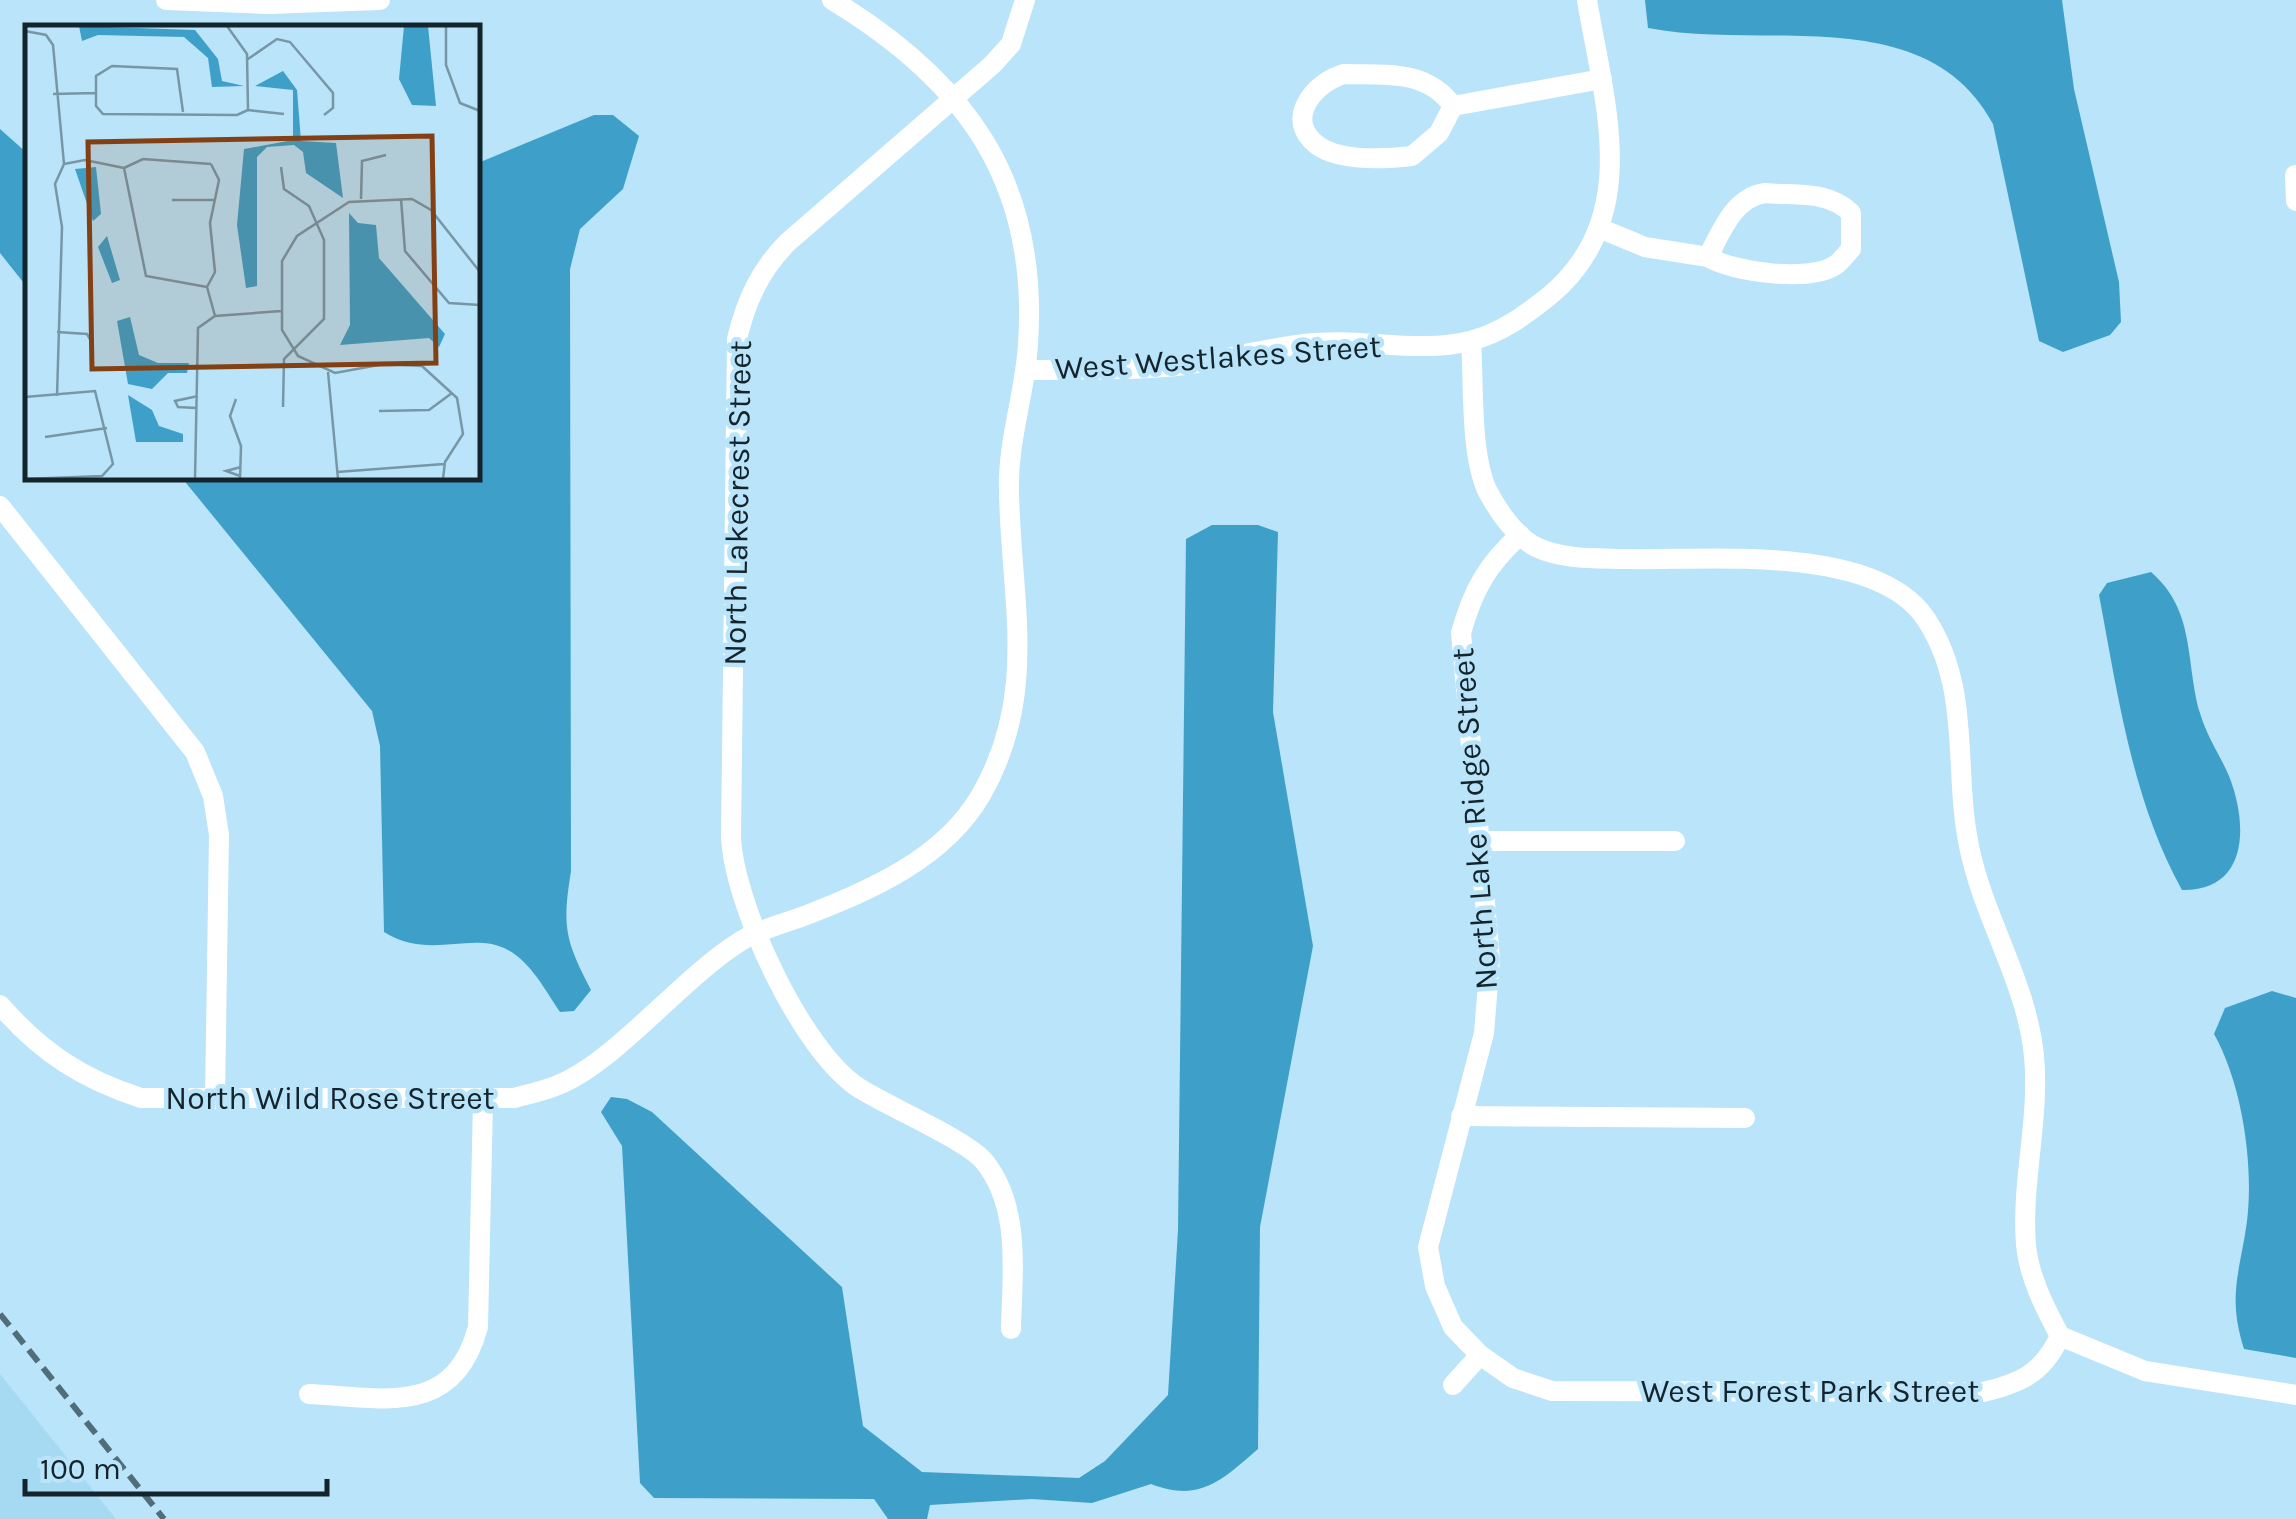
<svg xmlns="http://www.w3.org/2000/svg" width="2296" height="1519" font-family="Karla,sans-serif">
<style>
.built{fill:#a6d9f2}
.water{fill:#3ea0c8}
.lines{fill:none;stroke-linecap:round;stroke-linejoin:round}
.minor{stroke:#fff;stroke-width:20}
.rail{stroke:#526d7a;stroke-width:6;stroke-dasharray:15 8;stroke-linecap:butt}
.labels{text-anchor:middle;stroke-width:9;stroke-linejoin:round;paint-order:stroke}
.street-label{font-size:32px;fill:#13242c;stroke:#b9e4f9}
.inset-road{fill:none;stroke:#7797a7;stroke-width:2.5}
.view{fill:#844015;fill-opacity:0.15;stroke:#844015;stroke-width:5}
.inset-edge{fill:none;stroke:#13242c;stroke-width:5}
</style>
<rect width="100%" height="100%" fill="#b9e4f9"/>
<!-- built -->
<path class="built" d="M 0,1374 L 116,1519 L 0,1519 Z"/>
<!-- water -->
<g class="water">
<path d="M 1645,0 L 2062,0 L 2074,89 L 2119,282 L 2121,322 L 2110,335 L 2063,352 L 2039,341 L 1993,124 C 1926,0 1765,51 1648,28 Z"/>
<path d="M 594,115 L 613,115 L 639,136 L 623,189 L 580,229 L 570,269 L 571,871 C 562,927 565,940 591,990 L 574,1011 L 560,1012 C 545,990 530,960 504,948 C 469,932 428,960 384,932 L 380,746 L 372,711 L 182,478 L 478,478 L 478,163 Z"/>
<path d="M 0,129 L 27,153 L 27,287 L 0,253 Z"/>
<path d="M 1212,525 L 1258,525 L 1278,532 L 1273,712 L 1313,946 L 1260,1227 L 1258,1449 C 1222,1480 1200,1503 1151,1484 L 1092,1503 L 1032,1499 L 930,1505 L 927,1519 L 888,1519 L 874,1499 L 654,1498 L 640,1483 L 622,1146 L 601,1112 L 611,1097 L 627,1099 L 652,1112 L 842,1287 L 863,1426 L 922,1472 L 1079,1478 L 1105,1461 L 1168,1395 L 1178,1230 L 1186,539 Z"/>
<path d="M 2151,572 C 2196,611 2185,661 2200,713 C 2206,735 2220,755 2229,776 C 2248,824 2249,891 2182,890 C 2132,800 2118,695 2099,595 L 2107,583 Z"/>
<path d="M 2272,991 L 2296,998 L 2296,1358 L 2244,1349 C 2227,1295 2240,1273 2247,1221 C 2254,1164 2242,1084 2214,1034 L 2225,1008 Z"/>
</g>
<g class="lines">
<!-- minor -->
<g class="minor">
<path d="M 166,0 L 269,4 L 380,0"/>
<path d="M 1344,74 C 1385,75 1426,69 1453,106 L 1439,133 L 1412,156 C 1385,159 1340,162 1317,145 C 1283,119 1315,82 1344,74 Z"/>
<path d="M 1453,106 L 1602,79"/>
<path d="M 2295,175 L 2296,201"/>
<path d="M 1765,193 C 1796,196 1828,190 1851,213 L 1851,249 C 1846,254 1840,263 1834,266 C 1808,282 1732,272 1708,257 C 1721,232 1734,197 1765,193 Z"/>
<path d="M 1599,228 L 1645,247 L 1708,257"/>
<path d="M 1471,341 C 1474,383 1470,453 1487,490 C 1497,510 1516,537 1536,547 C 1563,560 1597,558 1626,559 C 1708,561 1876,543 1926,619 C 1972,689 1953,769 1969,846 C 1983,917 2027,983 2034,1056 C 2040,1119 2021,1182 2026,1245 C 2029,1277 2045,1308 2060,1336"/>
<path d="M 1026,370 C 1076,369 1127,371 1177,366 C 1220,361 1261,349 1304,344 C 1359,337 1417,354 1470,341 C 1501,333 1524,316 1548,297 C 1644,219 1604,103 1587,0"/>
<path d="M 0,506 L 195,752 L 213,796 L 219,835 L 215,1099"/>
<path d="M 1520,535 C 1487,565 1473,590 1461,633 L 1490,959 L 1484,1033 L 1428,1247 L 1435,1286 L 1453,1327 L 1480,1355 L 1513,1378 L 1552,1391 L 1983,1392 C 2021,1383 2043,1373 2060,1336"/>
<path d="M 1479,841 L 1675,841"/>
<path d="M 0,1005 C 41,1052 82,1079 141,1098 L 514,1098 C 529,1094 544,1091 558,1085 C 617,1061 681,978 741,941 C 760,929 783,924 804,916 C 870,890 943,860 981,795 C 1039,694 1011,601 1009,493 C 1007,442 1025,395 1028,344 C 1039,182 967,82 832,0"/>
<path d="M 1461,1116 L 1745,1118"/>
<path d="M 1011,1329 C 1012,1275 1022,1206 983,1160 C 964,1139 889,1107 859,1088 C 801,1050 734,905 731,837 L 737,339 C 746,301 760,270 788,242 L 992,65 L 1011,44 L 1025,0"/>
<path d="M 2060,1336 L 2145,1371 L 2296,1395"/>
<path d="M 1453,1385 L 1480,1355"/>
<path d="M 309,1394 C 385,1398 454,1417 478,1327 L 483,1101"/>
</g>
<!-- rail -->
<path class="rail" d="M 0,1314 L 164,1519"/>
</g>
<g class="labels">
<!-- street labels -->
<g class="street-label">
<text transform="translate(1218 357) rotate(-4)" y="11">West Westlakes Street</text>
<text transform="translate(737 503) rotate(-89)" y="11">North Lakecrest Street</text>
<text transform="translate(1474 819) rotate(-94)" y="11">North Lake Ridge Street</text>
<text x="330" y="1109">North Wild Rose Street</text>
<text x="1810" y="1402">West Forest Park Street</text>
</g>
</g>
<!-- overview -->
<g transform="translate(25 25)">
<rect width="455" height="455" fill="#b9e4f9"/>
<path d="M 54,1 L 170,5 L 193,34 L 197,56 L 219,61 L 187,62 L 183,33 L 159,12 L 73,10 L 57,16 ZM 379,1 L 403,1 L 411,81 L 387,80 L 374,54 ZM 258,46 L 272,65 L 276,116 L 311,118 L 318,173 L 281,148 L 278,127 L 269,120 L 242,122 L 232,132 L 232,261 L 221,263 L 212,200 L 219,124 L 268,115 L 268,65 L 230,61 ZM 71,142 L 76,189 L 68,196 L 50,144 ZM 324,188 L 333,198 L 351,200 L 354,233 L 420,309 L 414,322 L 404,313 L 315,320 L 325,300 ZM 82,211 L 95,255 L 87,258 L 73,222 ZM 105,292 L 114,330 L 133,338 L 164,338 L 162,348 L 143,348 L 127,364 L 103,359 L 92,296 ZM 103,370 L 127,385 L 134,401 L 158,409 L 158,417 L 111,417 Z" fill="#3ea0c8"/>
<path class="inset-road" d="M 202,1 L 222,29 L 223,85M 421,1 L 421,40 L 435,78 L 455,86M 0,6 L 21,10 L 28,20 L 39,139M 223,34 L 252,14 L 265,17 L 308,68 L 308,83 L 299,90M 28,69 L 70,68M 223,85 L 259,89M 158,87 L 152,44 L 87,41 L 71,51 L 71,81 L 78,89 L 212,90 L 223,85M 39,139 L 60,135 L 99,143M 256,142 L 259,164 L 284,181 L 299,215 L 299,294 L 259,334 L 258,382M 99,143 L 121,251 L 182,262M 99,143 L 118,134 L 186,139M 336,174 L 337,136 L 361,130M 376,174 L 380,226 L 424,278 L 455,280M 147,175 L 189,175M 182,262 L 190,247 L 185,198 L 194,155 L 186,139M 182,262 L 190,291M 32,307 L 62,309 L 67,318M 303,347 L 313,454M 32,371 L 37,202 L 30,159 L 39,139M 0,372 L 70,366 L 88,439 L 77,451 L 0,454M 211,374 L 205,391 L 216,421 L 215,454M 172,383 L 153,382 L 150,376 L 173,371M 354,386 L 404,385 L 427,368M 20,412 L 82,403M 312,447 L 419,439M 215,451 L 201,446 L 216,442M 170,454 L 173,303 L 190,291 L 256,286M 418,454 L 420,437 L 438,409 L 432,373 L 397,341 L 359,339 L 310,348 L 273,331 L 257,305 L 257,236 L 272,211 L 324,177 L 387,174 L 406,185 L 455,247"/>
<path class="view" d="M 407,111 L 411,338 L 67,344 L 63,117 Z"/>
<rect width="455" height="455" class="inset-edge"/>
</g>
<!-- scale -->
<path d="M25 1479v15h302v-15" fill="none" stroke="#13242c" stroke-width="5"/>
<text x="40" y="1479" font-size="30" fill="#13242c" stroke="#b9e4f9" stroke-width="8" paint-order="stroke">100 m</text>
</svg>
